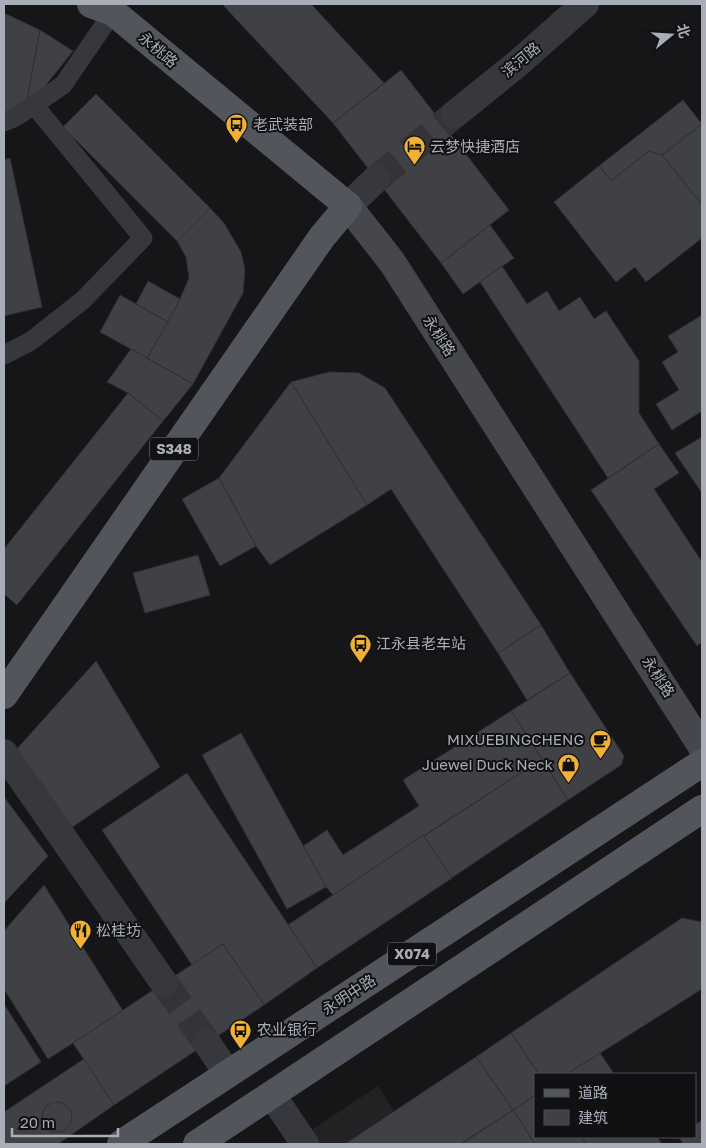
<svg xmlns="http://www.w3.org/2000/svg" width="706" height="1148" font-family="'Golos Text','Noto Sans SC',sans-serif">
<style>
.built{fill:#222225}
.building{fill:#404145;stroke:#303034}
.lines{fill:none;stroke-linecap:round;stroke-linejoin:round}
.minor-tunnel{stroke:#333438;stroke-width:28;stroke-dasharray:28 14;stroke-linecap:butt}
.service{stroke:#37383d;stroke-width:19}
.minor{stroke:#37383d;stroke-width:28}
.secondary{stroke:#45474d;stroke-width:28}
.primary{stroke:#53555c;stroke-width:28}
.labels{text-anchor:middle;stroke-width:4;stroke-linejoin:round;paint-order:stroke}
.shield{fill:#111113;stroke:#7b7e86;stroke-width:1}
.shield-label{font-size:14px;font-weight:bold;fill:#a8adb8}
.street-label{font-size:15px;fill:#a8adb8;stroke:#111113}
.poi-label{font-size:15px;fill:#a8adb8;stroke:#111113;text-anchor:start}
</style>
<rect width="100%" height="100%" fill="#161618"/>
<!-- built -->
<path class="built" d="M 378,1086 L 416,1144 L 290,1144 Z"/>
<!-- building -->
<g class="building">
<path d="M 222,4 L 311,4 L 384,83 L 333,123 Z"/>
<path d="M 4,13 L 40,30 L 25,111 L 4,117 Z"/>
<path d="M 40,30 L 73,51 L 25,111 Z"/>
<path d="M 401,70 L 509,210 L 441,263 L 333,123 Z"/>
<path d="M 96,94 L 210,208 L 177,241 L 63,127 Z"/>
<path d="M 683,100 L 702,124 L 662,155 L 649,151 L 611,181 L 599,166 Z"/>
<path d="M 702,124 L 702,205 L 662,155 Z"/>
<path d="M 649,151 L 662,155 L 702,205 L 702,238 L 646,282 L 635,267 L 616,282 L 554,202 L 599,166 L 611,181 Z"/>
<path d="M 10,158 L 42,307 L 4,316 L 4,160 Z"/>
<path d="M 210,208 L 224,223 L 241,252 L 245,270 L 243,293 L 193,384 L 147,358 L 180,299 L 189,278 L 186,257 L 177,241 Z"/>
<path d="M 490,225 L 514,258 L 463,294 L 441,263 Z"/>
<path d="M 502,266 L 527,304 L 547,291 L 559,311 L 580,297 L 594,319 L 606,311 L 639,361 L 639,413 L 659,444 L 608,478 L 480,282 Z"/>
<path d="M 148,281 L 180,299 L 168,322 L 136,304 Z"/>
<path d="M 120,295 L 168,322 L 147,358 L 100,332 Z"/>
<path d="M 702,315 L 702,411 L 672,430 L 656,404 L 679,390 L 662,362 L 678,352 L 668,336 Z"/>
<path d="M 131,349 L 193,384 L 163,421 L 128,393 L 107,382 Z"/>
<path d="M 329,372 L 359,373 L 385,388 L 541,625 L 498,653 L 391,489 L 367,505 L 291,382 Z"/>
<path d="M 291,382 L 367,505 L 270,565 L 256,546 L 219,478 Z"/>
<path d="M 128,393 L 163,421 L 17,605 L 4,594 L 4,549 Z"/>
<path d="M 702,437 L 702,493 L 675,453 Z"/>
<path d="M 659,444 L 679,473 L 654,489 L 702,562 L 702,642 L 697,646 L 591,490 Z"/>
<path d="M 219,478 L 256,546 L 220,566 L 182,499 Z"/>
<path d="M 198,555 L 210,595 L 145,613 L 133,573 Z"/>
<path d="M 541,625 L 570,673 L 527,700 L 498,653 Z"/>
<path d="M 96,661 L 160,767 L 68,830 L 15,751 Z"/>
<path d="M 570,673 L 624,756 L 621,765 L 568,800 L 511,711 Z"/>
<path d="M 511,711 L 542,759 L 333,895 L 326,887 L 303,846 L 327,830 L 343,855 L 419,806 L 403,780 Z"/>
<path d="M 241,733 L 326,887 L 287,909 L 202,755 Z"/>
<path d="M 542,759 L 568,800 L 317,968 L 288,925 Z"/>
<path d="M 187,773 L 317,968 L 264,1005 L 223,944 L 192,965 L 102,830 Z"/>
<path d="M 4,797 L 48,856 L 4,903 Z"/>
<path d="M 423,835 L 452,878 L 317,968 L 288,925 Z"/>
<path d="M 44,885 L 123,1011 L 48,1059 L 4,989 L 4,931 Z"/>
<path d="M 682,918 L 702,922 L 702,989 L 567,1074 L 539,1074 L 511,1033 Z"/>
<path d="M 223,944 L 264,1005 L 114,1105 L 73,1043 Z"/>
<path d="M 4,1004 L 41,1062 L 4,1086 Z"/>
<path d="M 511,1033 L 539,1074 L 535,1074 L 535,1095 L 513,1110 L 476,1057 Z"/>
<path d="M 600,1053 L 614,1074 L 567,1074 Z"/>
<path d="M 476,1057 L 513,1110 L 460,1144 L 345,1144 Z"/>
<path d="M 84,1059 L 114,1105 L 58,1144 L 4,1144 L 4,1112 Z"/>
<path d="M 535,1095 L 535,1137 L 581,1137 L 586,1144 L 535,1144 L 513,1110 Z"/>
<circle cx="57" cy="1117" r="15"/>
<path d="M 513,1110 L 535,1144 L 464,1144 L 463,1143 Z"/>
<path d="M 702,1120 L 702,1144 L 683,1144 L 679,1137 L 695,1137 L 695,1125 Z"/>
<path d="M 581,1137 L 657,1137 L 662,1144 L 586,1144 Z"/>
</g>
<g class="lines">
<!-- minor-tunnel -->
<g class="minor-tunnel">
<path d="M 376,179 L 455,114"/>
<path d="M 164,983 L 207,1043"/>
</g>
<!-- service -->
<g class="service">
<path d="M 4,122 L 14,118 L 63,85 L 113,12"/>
<path d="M 4,355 L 31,341 L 83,300 L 143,238 L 34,105"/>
</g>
<!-- minor -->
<g class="minor">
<path d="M 455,114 L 517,64 L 585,4"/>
<path d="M 348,206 L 376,179"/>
<path d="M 4,753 L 164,983"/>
<path d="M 207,1043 L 228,1074"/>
<path d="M 272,1095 L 305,1144"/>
</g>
<!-- secondary -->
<path class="secondary" d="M 348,206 L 392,262 L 702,747"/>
<!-- primary -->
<g class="primary">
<path d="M 4,695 L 322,237 L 348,206 L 113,12 L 91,4"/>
<path d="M 121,1144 L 702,763"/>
<path d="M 197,1144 L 702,809"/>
</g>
</g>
<!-- icons -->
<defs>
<symbol id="bus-pin" viewBox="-11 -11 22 30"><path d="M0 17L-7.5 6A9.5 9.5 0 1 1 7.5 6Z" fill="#f2b134" stroke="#111113"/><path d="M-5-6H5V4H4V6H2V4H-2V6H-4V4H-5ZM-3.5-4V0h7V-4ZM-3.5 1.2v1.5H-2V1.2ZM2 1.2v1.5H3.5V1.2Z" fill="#111"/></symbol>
<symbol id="hotel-pin" viewBox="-11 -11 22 30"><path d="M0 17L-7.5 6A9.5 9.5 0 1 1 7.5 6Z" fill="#f2b134" stroke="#111113"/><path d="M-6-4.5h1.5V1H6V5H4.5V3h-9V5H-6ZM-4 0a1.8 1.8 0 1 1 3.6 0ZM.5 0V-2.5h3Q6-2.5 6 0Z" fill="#111"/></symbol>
<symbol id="cafe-pin" viewBox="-11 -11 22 30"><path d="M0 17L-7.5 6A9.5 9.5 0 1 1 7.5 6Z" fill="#f2b134" stroke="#111113"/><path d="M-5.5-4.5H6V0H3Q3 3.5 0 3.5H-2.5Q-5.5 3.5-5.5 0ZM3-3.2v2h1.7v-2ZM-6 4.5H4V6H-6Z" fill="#111"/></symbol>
<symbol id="shop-pin" viewBox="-11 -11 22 30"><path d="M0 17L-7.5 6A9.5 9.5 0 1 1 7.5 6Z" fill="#f2b134" stroke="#111113"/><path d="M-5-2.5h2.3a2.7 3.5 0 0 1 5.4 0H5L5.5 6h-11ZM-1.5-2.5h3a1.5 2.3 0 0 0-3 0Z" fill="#111"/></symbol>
<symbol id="restaurant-pin" viewBox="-11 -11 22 30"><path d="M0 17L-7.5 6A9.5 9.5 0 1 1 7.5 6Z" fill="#f2b134" stroke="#111113"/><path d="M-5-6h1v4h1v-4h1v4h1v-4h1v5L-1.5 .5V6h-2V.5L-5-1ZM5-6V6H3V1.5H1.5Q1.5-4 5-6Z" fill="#111"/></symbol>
</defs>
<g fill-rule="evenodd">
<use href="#bus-pin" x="224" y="112" width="25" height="34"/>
<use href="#hotel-pin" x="402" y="134" width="25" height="34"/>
<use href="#bus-pin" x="348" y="632" width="25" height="34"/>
<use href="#cafe-pin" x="588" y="728" width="25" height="34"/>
<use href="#shop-pin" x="556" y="752" width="25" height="34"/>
<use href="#restaurant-pin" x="68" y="918" width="25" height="34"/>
<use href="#bus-pin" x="228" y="1018" width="25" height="34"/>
</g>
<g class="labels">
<!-- shield labels -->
<g class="shield">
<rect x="150" y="437.5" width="48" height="23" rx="4"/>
<rect x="388" y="942.5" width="48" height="23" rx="4"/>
</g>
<g class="shield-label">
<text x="174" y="454">S348</text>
<text x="412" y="959">X074</text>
</g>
<!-- street labels -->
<g class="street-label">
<text transform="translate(158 50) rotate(40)" y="5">永桃路</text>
<text transform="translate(521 60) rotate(-40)" y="5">滨河路</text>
<text transform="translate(439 336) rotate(57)" y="5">永桃路</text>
<text transform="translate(658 677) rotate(57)" y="5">永桃路</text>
<text transform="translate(349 995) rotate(-33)" y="5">永明中路</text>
</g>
<!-- poi labels -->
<g class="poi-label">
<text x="253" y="130">老武装部</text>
<text x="430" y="152">云梦快捷酒店</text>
<text x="376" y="649">江永县老车站</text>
<text x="584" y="745" text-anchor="end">MIXUEBINGCHENG</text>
<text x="553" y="770" text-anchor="end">Juewei Duck Neck</text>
<text x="96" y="936">松桂坊</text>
<text x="257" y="1035">农业银行</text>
</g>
</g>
<!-- border -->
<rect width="706" height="1148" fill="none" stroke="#a8adb8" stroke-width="10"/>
<!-- legend -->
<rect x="534" y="1073" width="162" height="65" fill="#111113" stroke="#4d4f55"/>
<rect x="544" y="1089" width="25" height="8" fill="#53555c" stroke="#4d4f55"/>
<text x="578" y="1098" font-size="15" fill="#a8adb8">道路</text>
<rect x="544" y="1110" width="25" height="15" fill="#404145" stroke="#4d4f55"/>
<text x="578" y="1123" font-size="15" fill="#a8adb8">建筑</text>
<!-- north arrow -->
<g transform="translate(671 35) rotate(72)" stroke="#111113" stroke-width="4" paint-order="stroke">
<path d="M0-4L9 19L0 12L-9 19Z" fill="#a8adb8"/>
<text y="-8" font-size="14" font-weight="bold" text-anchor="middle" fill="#a8adb8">北</text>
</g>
<!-- scale -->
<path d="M12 1128v8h106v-8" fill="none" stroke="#a8adb8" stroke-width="2.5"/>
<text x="20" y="1128" font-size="15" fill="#a8adb8" stroke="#111113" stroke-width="4" paint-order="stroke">20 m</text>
</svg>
